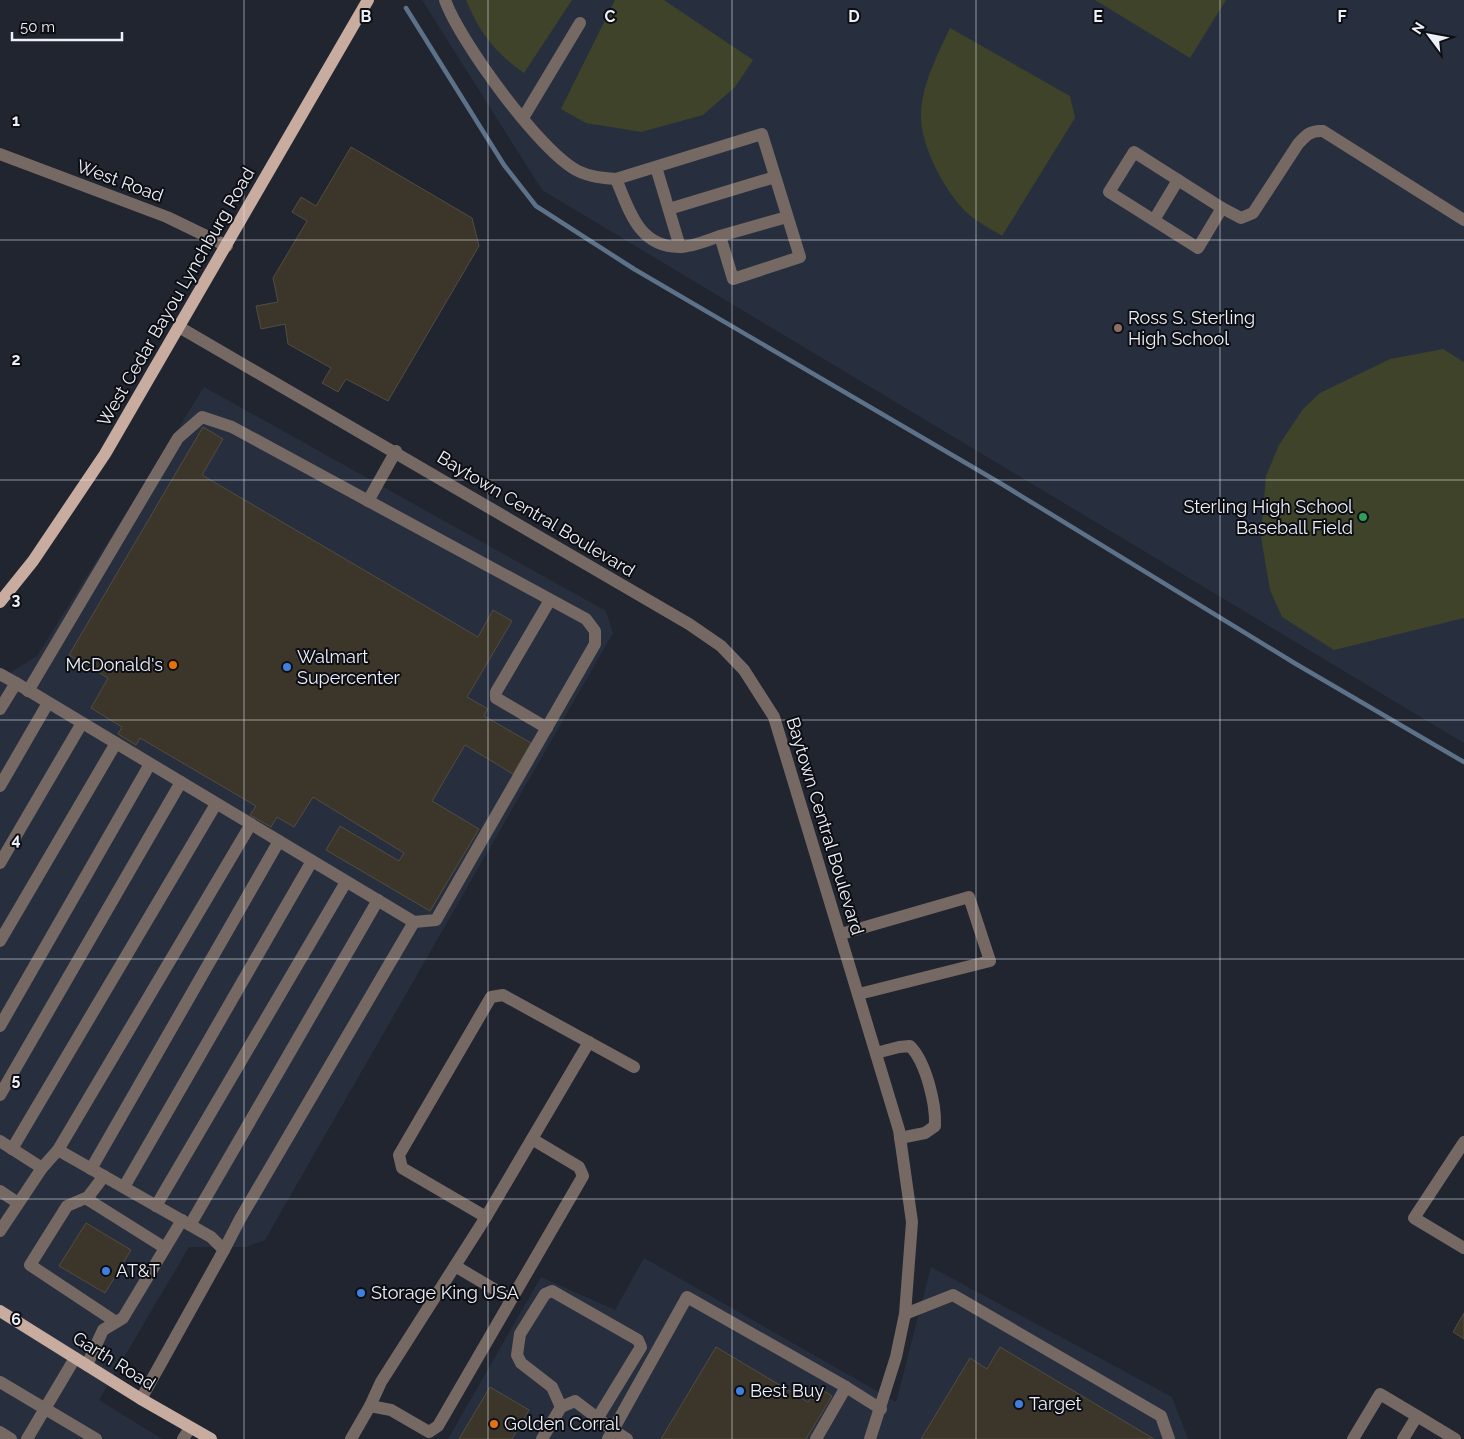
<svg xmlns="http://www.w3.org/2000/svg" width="1464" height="1439" font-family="Raleway,sans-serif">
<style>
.built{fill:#272f3e}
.green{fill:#3e4329}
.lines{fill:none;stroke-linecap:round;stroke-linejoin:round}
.stream{stroke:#5d7288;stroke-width:4.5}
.building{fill:#3c352a;stroke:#534c41}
.minor{stroke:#766963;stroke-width:12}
.major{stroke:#c8aca0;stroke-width:12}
.grid{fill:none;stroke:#edf0f7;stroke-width:1;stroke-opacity:0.55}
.education-dot{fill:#8d6e63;stroke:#0c0e13;stroke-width:2}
.leisure-dot{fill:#2e9e5b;stroke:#0c0e13;stroke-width:2}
.food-dot{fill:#e8710a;stroke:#0c0e13;stroke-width:2}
.shop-dot{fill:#3f7fe0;stroke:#0c0e13;stroke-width:2}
.labels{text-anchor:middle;stroke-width:4;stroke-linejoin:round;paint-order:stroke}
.street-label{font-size:18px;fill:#edf0f7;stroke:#0c0e13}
.poi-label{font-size:18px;fill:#edf0f7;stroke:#0c0e13;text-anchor:start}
.grid-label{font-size:16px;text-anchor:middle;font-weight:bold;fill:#edf0f7;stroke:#0c0e13;stroke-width:4;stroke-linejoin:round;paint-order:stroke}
</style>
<rect width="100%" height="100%" fill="#20252f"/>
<!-- built -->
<g class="built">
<path d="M 422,0 L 1464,0 L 1464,743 L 542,190 Z"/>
<path d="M 204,387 L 606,611 L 613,633 L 265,1240 L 246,1247 L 189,1247 L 99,1400 L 162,1439 L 0,1439 L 0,679 L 37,656 Z"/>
<path d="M 644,1258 L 896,1402 L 931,1267 L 1172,1397 L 1188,1439 L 448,1439 L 541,1277 L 615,1310 Z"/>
</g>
<!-- green -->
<g class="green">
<path d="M 466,0 L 572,0 L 524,73 C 496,54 479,32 466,0 Z"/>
<path d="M 615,0 L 664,0 L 753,60 L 735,87 L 703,115 L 641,132 L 586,123 L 561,109 Z"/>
<path d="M 1095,0 L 1226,0 L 1190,58 Z"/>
<path d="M 950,28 L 1070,96 L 1075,118 L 1002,236 C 991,229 977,222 967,213 C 945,192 920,145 921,115 C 921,87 938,53 950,28 Z"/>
<path d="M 1443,349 L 1464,362 L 1464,618 L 1334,650 L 1282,617 L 1270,590 L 1261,537 L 1266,476 L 1279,445 L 1303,409 L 1320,393 L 1390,359 Z"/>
</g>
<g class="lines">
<!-- stream -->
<path class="stream" d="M 406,8 L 504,165 L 536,206 L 634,269 L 1000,483 L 1296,664 L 1464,762"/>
</g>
<!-- building -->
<g class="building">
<path d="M 351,147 L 472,218 L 479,246 L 388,401 L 346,379 L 338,392 L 322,383 L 331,368 L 288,344 L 285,324 L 261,329 L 256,306 L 278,302 L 273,278 L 307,221 L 292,212 L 301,197 L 316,206 Z"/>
<path d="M 203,427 L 223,439 L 202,475 L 478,637 L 493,610 L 512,621 L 467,697 L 488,709 L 484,716 L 531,743 L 513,774 L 465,745 L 432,801 L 479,829 L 430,911 L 326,850 L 340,826 L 399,861 L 404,853 L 313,797 L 294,827 L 277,817 L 271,827 L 250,815 L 256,806 L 140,738 L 136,745 L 118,734 L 122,727 L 91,708 L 108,678 L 69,655 Z"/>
<path d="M 86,1223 L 131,1250 L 105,1293 L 59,1266 Z"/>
<path d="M 1464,1313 L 1464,1339 L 1453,1332 Z"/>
<path d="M 716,1347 L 808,1402 L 817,1387 L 832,1396 L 806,1439 L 661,1439 Z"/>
<path d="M 1000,1347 L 1154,1439 L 921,1439 L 970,1358 L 987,1369 Z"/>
<path d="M 490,1387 L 529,1410 L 512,1439 L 459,1439 Z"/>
</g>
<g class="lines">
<!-- minor -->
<g class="minor">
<path d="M 445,0 C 459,40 540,152 578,171 C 590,177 603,178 616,179"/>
<path d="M 523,118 L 580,23"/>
<path d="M 762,134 L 800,257 L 733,279 L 720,236 C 708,240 692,247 679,247 C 638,247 629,209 616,179 Z"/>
<path d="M 1134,152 L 1222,208 L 1198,248 L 1109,192 Z"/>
<path d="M 0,154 L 167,217 L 227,246"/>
<path d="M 656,167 L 680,247"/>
<path d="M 1222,208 L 1241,218 L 1253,213 L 1298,144 C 1306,135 1311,130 1323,131 L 1464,220"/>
<path d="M 669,209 L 775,177"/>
<path d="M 1154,220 L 1178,180"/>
<path d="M 720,236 L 787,217"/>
<path d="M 179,327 L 689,624 L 721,646 L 744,670 L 774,717 L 899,1130 L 912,1222 L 905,1314 L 896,1357 L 870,1439"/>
<path d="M 368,501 L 396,451"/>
<path d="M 0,674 L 16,683"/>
<path d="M 28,691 L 178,438 L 202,417 L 232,427 L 586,619 L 595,631 L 595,644 L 436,920 L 414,922"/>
<path d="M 0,709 L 16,683 L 414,922 L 240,1219 L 224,1250 L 211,1237 L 58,1150 L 42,1168 L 0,1141"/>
<path d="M 547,728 L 496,698 L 496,692 L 550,600"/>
<path d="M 0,786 L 48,703"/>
<path d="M 0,863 L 82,723"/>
<path d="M 841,934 L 969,897 L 990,961 L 859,994"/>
<path d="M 0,941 L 116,743"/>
<path d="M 0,1026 L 150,764"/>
<path d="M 876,1053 L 899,1047 L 910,1046 C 926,1062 936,1104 935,1126 L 925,1133 L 900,1138"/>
<path d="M 0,1095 L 181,782"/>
<path d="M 1464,1142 L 1414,1218 L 1464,1248"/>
<path d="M 12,1149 L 216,804"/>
<path d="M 58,1150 L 251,824"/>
<path d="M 91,1169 L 279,841"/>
<path d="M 104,1176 L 88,1197 L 67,1206 L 30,1265 L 116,1322"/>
<path d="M 124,1187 L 312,861"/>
<path d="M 0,1191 L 18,1203"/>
<path d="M 87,1199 L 165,1248"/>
<path d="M 156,1206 L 346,882"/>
<path d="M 486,1217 L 402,1168 L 399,1155 L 491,997 L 503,995 L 634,1067"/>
<path d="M 190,1225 L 378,900"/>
<path d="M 0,1231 L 42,1168"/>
<path d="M 455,1266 L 511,1299"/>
<path d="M 905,1314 L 953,1295 L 1161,1416 L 1169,1439"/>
<path d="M 87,1365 L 103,1330 L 123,1318 L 182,1220"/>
<path d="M 0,1382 L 96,1439"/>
<path d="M 141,1399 L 224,1250"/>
<path d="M 370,1406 L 391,1410 L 429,1432 L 438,1426 L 583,1176 L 579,1167 L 532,1139"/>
<path d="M 561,1407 L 552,1387 L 521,1363 L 517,1355 L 520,1334 L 545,1294 L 552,1291 L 638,1340 L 641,1347 L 597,1419"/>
<path d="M 0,1432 L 11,1439"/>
<path d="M 27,1439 L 75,1358"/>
<path d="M 183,1439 L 190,1428"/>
<path d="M 351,1439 L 370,1406 L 381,1382 L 486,1217 L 589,1042"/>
<path d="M 542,1439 L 561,1407 L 575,1401 L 613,1430 L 687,1297 L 846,1387 L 881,1409"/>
<path d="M 608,1439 L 613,1430 L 627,1439"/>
<path d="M 816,1439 L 846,1387"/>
<path d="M 1353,1439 L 1380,1394 L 1417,1416"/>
<path d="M 1403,1439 L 1417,1416 L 1455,1439"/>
</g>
<!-- major -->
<g class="major">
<path d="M 0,602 L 33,561 L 105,454 L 368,0"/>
<path d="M 0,1311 L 141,1399 L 211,1439"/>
</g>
</g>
<!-- grid -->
<path class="grid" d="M 244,0 L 244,1439M 488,0 L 488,1439M 732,0 L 732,1439M 976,0 L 976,1439M 1220,0 L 1220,1439M 0,240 L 1464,240M 0,480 L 1464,480M 0,720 L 1464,720M 0,959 L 1464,959M 0,1199 L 1464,1199"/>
<!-- markers -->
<circle class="education-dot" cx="1118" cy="328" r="5"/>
<circle class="leisure-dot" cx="1363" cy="517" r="5"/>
<g class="food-dot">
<circle cx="173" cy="665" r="5"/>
<circle cx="494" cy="1424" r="5"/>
</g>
<g class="shop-dot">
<circle cx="287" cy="667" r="5"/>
<circle cx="106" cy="1271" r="5"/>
<circle cx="361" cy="1293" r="5"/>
<circle cx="740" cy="1391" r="5"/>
<circle cx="1019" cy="1404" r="5"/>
</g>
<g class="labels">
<!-- street labels -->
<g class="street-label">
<text transform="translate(120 181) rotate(20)" y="6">West Road</text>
<text transform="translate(176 297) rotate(-60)" y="6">West Cedar Bayou Lynchburg Road</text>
<text transform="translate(536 514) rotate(31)" y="6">Baytown Central Boulevard</text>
<text transform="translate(825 826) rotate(73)" y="6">Baytown Central Boulevard</text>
<text transform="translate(114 1361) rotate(32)" y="6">Garth Road</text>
</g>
<!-- poi labels -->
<g class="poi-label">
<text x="1128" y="324">Ross S. Sterling<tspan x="1128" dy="21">High School</tspan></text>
<text x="1353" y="513" text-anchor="end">Sterling High School<tspan x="1353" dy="21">Baseball Field</tspan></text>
<text x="297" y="663">Walmart<tspan x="297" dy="21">Supercenter</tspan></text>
<text x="163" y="671" text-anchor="end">McDonald's</text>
<text x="116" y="1277">AT&amp;T</text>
<text x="371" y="1299">Storage King USA</text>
<text x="750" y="1397">Best Buy</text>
<text x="1029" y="1410">Target</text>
<text x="504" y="1430">Golden Corral</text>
</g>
</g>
<g class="grid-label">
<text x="366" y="22">B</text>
<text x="610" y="22">C</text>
<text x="854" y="22">D</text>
<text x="1098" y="22">E</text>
<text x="1342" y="22">F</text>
<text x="16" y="126">1</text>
<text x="16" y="365">2</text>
<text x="16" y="605">3</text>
<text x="16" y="845">4</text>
<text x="16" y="1085">5</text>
<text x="16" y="1325">6</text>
</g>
<!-- north arrow -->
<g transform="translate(1429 35) rotate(302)" stroke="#0c0e13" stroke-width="4" paint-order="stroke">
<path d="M0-4L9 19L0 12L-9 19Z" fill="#edf0f7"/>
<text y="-8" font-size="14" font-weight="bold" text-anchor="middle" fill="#edf0f7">N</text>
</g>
<!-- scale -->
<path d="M12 32v8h110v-8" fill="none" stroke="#edf0f7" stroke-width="2.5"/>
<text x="20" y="32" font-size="15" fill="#edf0f7" stroke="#0c0e13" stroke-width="4" paint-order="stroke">50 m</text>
</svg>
